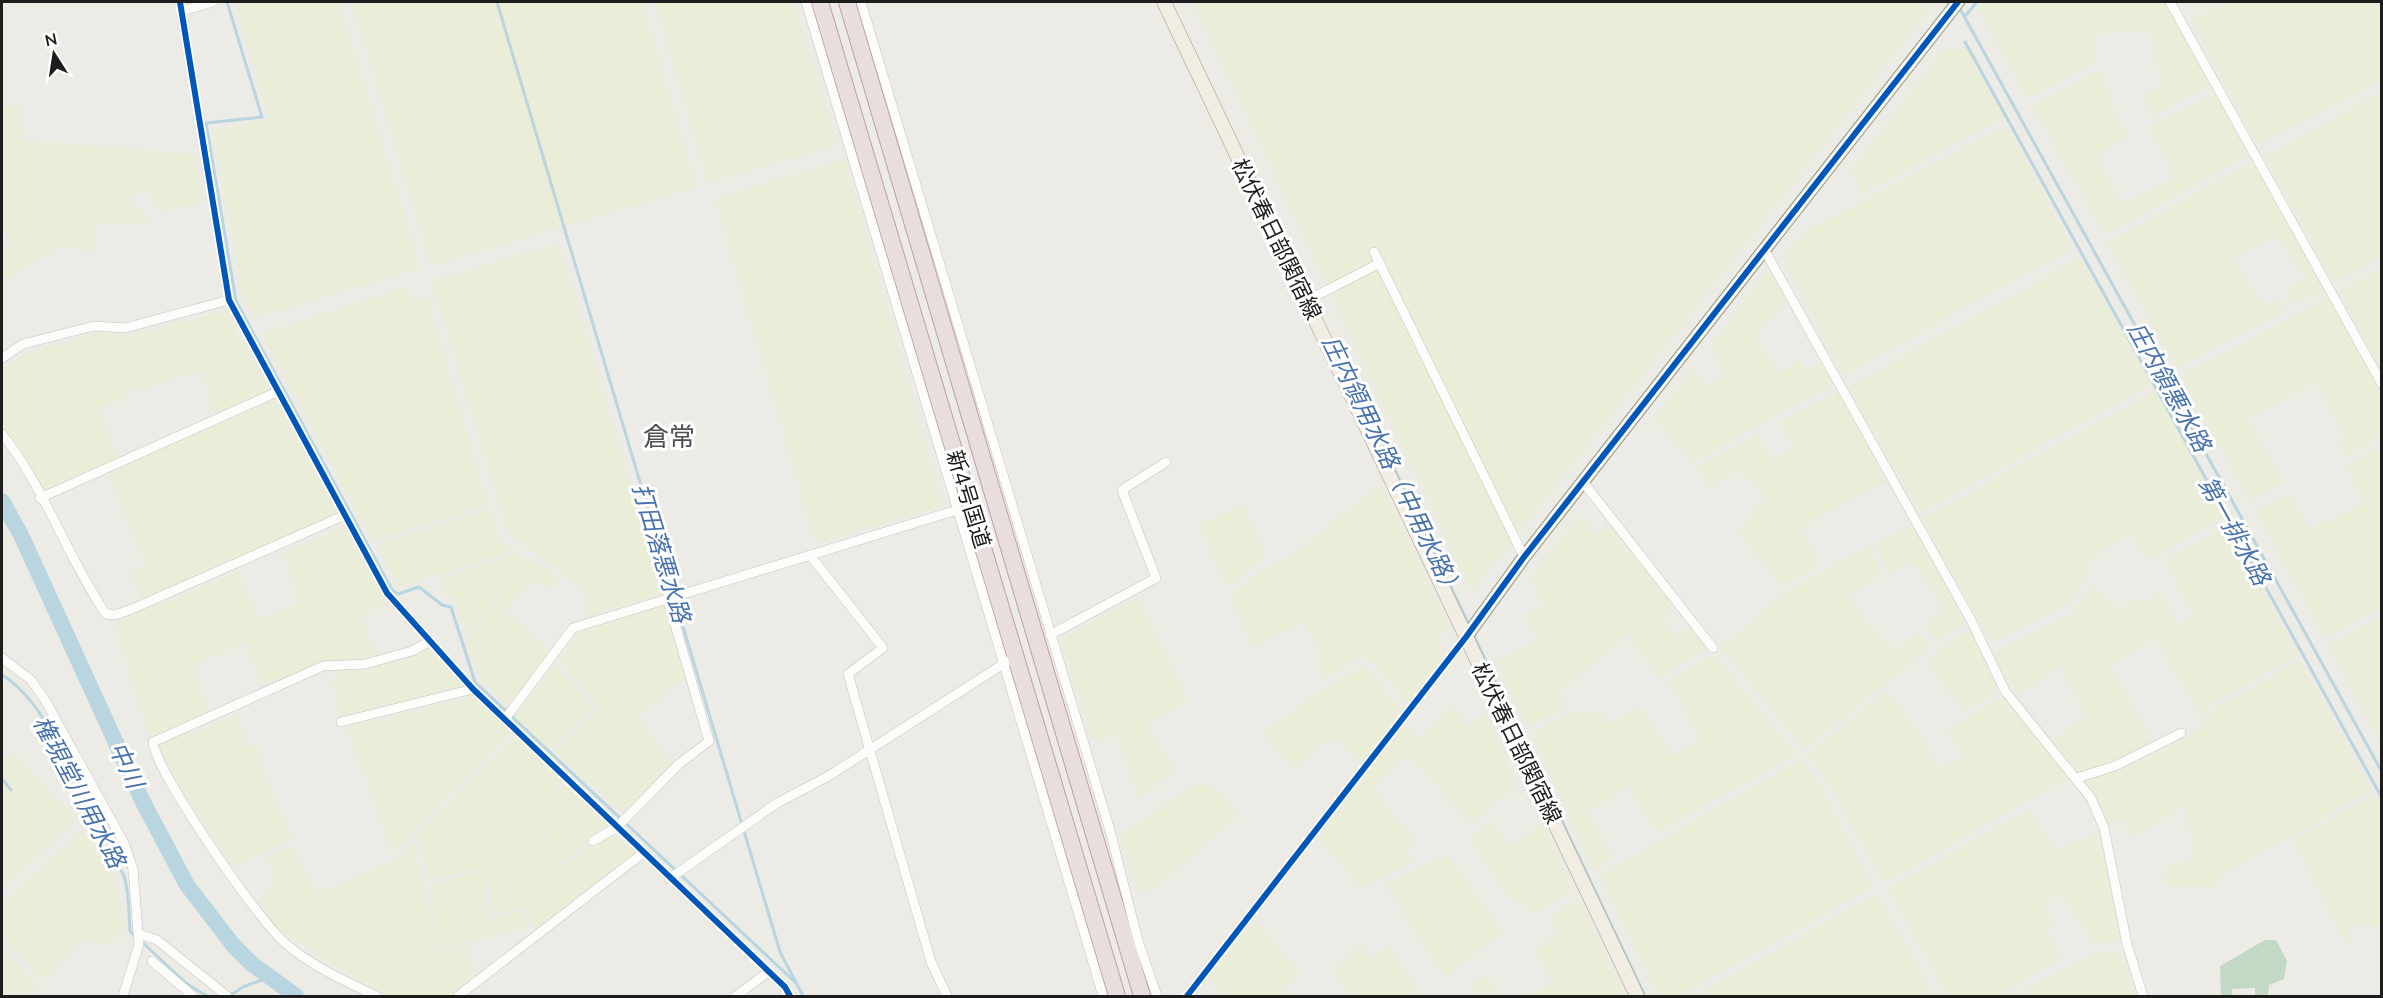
<svg xmlns="http://www.w3.org/2000/svg" width="2383" height="998" font-family="Mulish,'Noto Sans JP',sans-serif">
<style>
.farmland{fill:#eaedd8}
.cemetery{fill:#c4d8c6}
.lines{fill:none;stroke-linecap:round;stroke-linejoin:round}
.stream{stroke:#b8d5e0;stroke-width:3}
.river{stroke:#b8d5e0;stroke-width:16}
.street-casing{stroke:#c4c4c1;stroke-width:10}
.secondary-casing{stroke:#92967d;stroke-width:14}
.primary-casing{stroke:#a29a82;stroke-width:15}
.highway-casing{stroke:#c29da4;stroke-width:18}
.street{stroke:#fcfcfb;stroke-width:9}
.secondary{stroke:#f2f3e9;stroke-width:12}
.primary{stroke:#f1ede3;stroke-width:14}
.highway{stroke:#e9dede;stroke-width:16}
.cycleway-casing{stroke:#fff;stroke-width:10}
.cycleway{stroke:#0057b8;stroke-width:6}
.labels{text-anchor:middle;stroke-width:6;stroke-linejoin:round;paint-order:stroke}
.street-label{font-size:22px;fill:#1d1d1d;stroke:#fff}
.water-label{font-size:24px;font-style:italic;fill:#4772af;stroke:#fff}
.quarter-label{font-size:26px;fill:#505050;stroke:#fff}
</style>
<rect width="100%" height="100%" fill="#ecebe5"/>
<!-- farmland -->
<g class="farmland">
<path d="M 239,2 L 339,2 L 420,268 L 253,318 L 244,301 L 214,130 L 270,118 L 237,13 Z"/>
<path d="M 352,2 L 642,2 L 696,187 L 431,266 Z"/>
<path d="M 655,2 L 794,2 L 837,145 L 708,182 Z"/>
<path d="M 1193,2 L 1935,2 L 1472,592 Z"/>
<path d="M 1985,2 L 2167,2 L 2211,82 L 2153,116 L 2143,94 L 2162,87 L 2150,31 L 2093,34 L 2097,62 L 2027,98 L 1979,9 Z"/>
<path d="M 2227,2 L 2381,2 L 2381,80 L 2258,145 L 2192,21 Z"/>
<path d="M 1970,48 L 2006,116 L 1861,194 L 1851,171 L 1943,51 Z"/>
<path d="M 2101,69 L 2112,106 L 2128,136 L 2096,156 L 2122,204 L 2176,177 L 2150,128 L 2216,92 L 2250,154 L 2105,234 L 2033,107 Z"/>
<path d="M 2381,92 L 2381,257 L 2335,283 L 2265,157 Z"/>
<path d="M 2,106 L 19,106 L 24,140 L 194,154 L 203,202 L 163,211 L 145,189 L 129,199 L 153,223 L 96,224 L 95,253 L 60,245 L 2,283 L 2,253 L 14,245 L 2,229 Z"/>
<path d="M 2008,126 L 2072,248 L 1843,375 L 1784,259 L 1805,231 Z"/>
<path d="M 845,159 L 943,506 L 816,543 L 715,199 Z"/>
<path d="M 2254,162 L 2324,291 L 2291,305 L 2286,290 L 2305,279 L 2275,235 L 2232,257 L 2262,303 L 2279,300 L 2285,311 L 2177,367 L 2107,243 Z"/>
<path d="M 559,243 L 663,594 L 590,615 L 583,589 L 508,534 L 432,281 Z"/>
<path d="M 2081,258 L 2151,384 L 1921,512 L 1848,387 Z"/>
<path d="M 1771,266 L 1788,300 L 1780,306 L 1755,337 L 1778,373 L 1800,360 L 1806,372 L 1822,362 L 1832,384 L 1694,461 L 1654,420 L 1693,370 L 1704,388 L 1726,375 L 1711,345 Z"/>
<path d="M 2381,268 L 2381,371 L 2340,292 Z"/>
<path d="M 406,288 L 410,301 L 427,296 L 488,505 L 372,540 L 262,333 Z"/>
<path d="M 2329,297 L 2381,395 L 2381,435 L 2345,457 L 2341,445 L 2343,434 L 2316,381 L 2247,419 L 2285,482 L 2250,500 L 2181,377 Z"/>
<path d="M 225,311 L 270,391 L 214,416 L 202,369 L 143,389 L 140,386 L 125,392 L 125,397 L 99,409 L 118,460 L 43,491 L 23,454 L 2,425 L 2,369 L 28,353 L 101,332 L 129,336 Z"/>
<path d="M 1838,391 L 1887,481 L 1801,527 L 1820,565 L 1780,586 L 1738,530 L 1752,520 L 1748,515 L 1768,497 L 1736,468 L 1712,489 L 1696,468 L 1758,435 L 1771,461 L 1795,448 L 1780,422 Z"/>
<path d="M 2156,391 L 2225,516 L 2147,561 L 2131,534 L 2093,557 L 2074,599 L 1991,643 L 1922,519 Z"/>
<path d="M 274,399 L 335,510 L 332,518 L 145,598 L 141,596 L 130,572 L 145,564 L 108,473 Z"/>
<path d="M 2381,447 L 2381,607 L 2325,638 L 2255,511 L 2289,493 L 2310,529 L 2363,504 L 2348,466 Z"/>
<path d="M 1381,484 L 1449,626 L 1435,639 L 1446,654 L 1408,703 L 1369,658 L 1356,658 L 1326,678 L 1318,663 L 1322,655 L 1304,623 L 1253,647 L 1230,595 L 1270,565 L 1282,563 Z"/>
<path d="M 1239,507 L 1245,507 L 1265,557 L 1226,587 L 1200,524 Z"/>
<path d="M 491,509 L 500,540 L 512,551 L 399,587 L 376,545 Z"/>
<path d="M 1581,515 L 1595,535 L 1609,525 L 1675,605 L 1662,616 L 1676,637 L 1693,626 L 1709,647 L 1659,678 L 1628,634 L 1560,692 L 1566,708 L 1527,726 L 1497,663 L 1539,640 L 1526,616 L 1544,605 L 1530,578 Z"/>
<path d="M 2228,525 L 2298,655 L 2212,703 L 2202,718 L 2155,636 L 2111,666 L 2154,744 L 2114,762 L 2078,772 L 2052,741 L 2086,715 L 2060,666 L 2018,695 L 1994,657 L 1996,653 L 2074,613 L 2091,585 L 2119,612 L 2136,598 L 2145,603 L 2159,591 L 2178,624 L 2193,617 L 2166,561 Z"/>
<path d="M 1913,526 L 1965,622 L 1937,641 L 1925,626 L 1945,609 L 1911,561 L 1890,573 L 1875,544 Z"/>
<path d="M 342,527 L 388,603 L 361,615 L 376,656 L 318,663 L 262,687 L 245,642 L 194,665 L 209,714 L 150,736 L 114,623 L 239,572 L 258,619 L 299,603 L 284,553 Z"/>
<path d="M 1869,547 L 1882,573 L 1848,598 L 1892,652 L 1919,632 L 1930,648 L 1804,749 L 1721,647 L 1785,593 Z"/>
<path d="M 517,554 L 525,559 L 466,636 L 454,597 L 446,596 L 441,579 Z"/>
<path d="M 529,557 L 559,579 L 553,588 L 532,581 L 504,610 L 550,651 L 509,706 L 481,680 L 466,642 Z"/>
<path d="M 1138,597 L 1188,699 L 1145,727 L 1176,770 L 1138,798 L 1116,733 L 1094,743 L 1061,639 Z"/>
<path d="M 666,605 L 687,681 L 679,682 L 638,717 L 673,764 L 623,813 L 554,752 L 600,707 L 560,660 L 579,632 L 588,626 Z"/>
<path d="M 2381,616 L 2381,744 L 2329,645 Z"/>
<path d="M 1967,631 L 1972,632 L 1997,691 L 1964,711 L 1927,661 Z"/>
<path d="M 425,650 L 429,650 L 467,688 L 341,717 L 332,679 L 340,671 L 366,670 L 400,661 Z"/>
<path d="M 1713,654 L 1796,755 L 1656,832 L 1629,786 L 1587,813 L 1613,856 L 1593,870 L 1531,733 L 1571,712 L 1603,712 L 1610,725 L 1640,706 L 1672,757 L 1702,739 L 1668,682 Z"/>
<path d="M 2301,661 L 2371,791 L 2217,877 L 2217,887 L 2166,886 L 2164,874 L 2171,864 L 2194,859 L 2186,805 L 2131,837 L 2121,820 L 2108,823 L 2096,796 L 2083,781 L 2140,761 L 2180,741 L 2204,726 L 2219,705 Z"/>
<path d="M 555,666 L 594,707 L 548,751 L 514,718 Z"/>
<path d="M 1360,668 L 1367,669 L 1403,713 L 1362,764 L 1339,739 L 1323,743 L 1294,770 L 1263,733 L 1320,692 Z"/>
<path d="M 1887,691 L 1921,736 L 1939,770 L 1963,757 L 1948,730 L 2004,696 L 2066,773 L 2066,778 L 1884,883 L 1822,772 L 1807,755 Z"/>
<path d="M 472,697 L 512,732 L 393,853 L 347,727 Z"/>
<path d="M 1451,708 L 1468,727 L 1486,714 L 1517,785 L 1472,822 L 1407,755 L 1372,788 L 1416,843 L 1406,851 L 1412,863 L 1361,888 L 1319,838 L 1405,726 L 1419,740 Z"/>
<path d="M 238,715 L 247,748 L 256,744 L 262,758 L 259,761 L 292,839 L 234,866 L 184,793 L 161,751 L 160,745 Z"/>
<path d="M 516,736 L 563,782 L 537,803 L 537,806 L 565,784 L 608,825 L 563,862 L 540,825 L 537,807 L 537,824 L 562,866 L 586,848 L 615,834 L 635,853 L 535,929 L 526,906 L 493,915 L 486,867 L 429,880 L 418,835 Z"/>
<path d="M 11,753 L 15,754 L 76,820 L 2,888 L 2,759 Z"/>
<path d="M 1801,759 L 1822,788 L 1872,887 L 1679,996 L 1658,996 L 1600,876 Z"/>
<path d="M 1199,781 L 1220,792 L 1237,816 L 1154,889 L 1138,892 L 1121,836 Z"/>
<path d="M 2373,796 L 2381,810 L 2381,926 L 2348,926 L 2349,949 L 2294,840 Z"/>
<path d="M 2030,810 L 2055,849 L 2098,834 L 2104,853 L 2120,939 L 2094,944 L 2062,892 L 2042,904 L 2056,924 L 2046,932 L 2060,959 L 1995,996 L 1948,996 L 1888,888 Z"/>
<path d="M 1492,820 L 1511,846 L 1543,822 L 1572,890 L 1533,915 L 1522,900 L 1513,902 L 1470,839 Z"/>
<path d="M 83,830 L 116,879 L 125,929 L 105,946 L 99,941 L 94,945 L 85,939 L 41,980 L 2,935 L 2,904 Z"/>
<path d="M 414,841 L 421,880 L 440,952 L 468,946 L 473,976 L 450,996 L 385,996 L 278,930 L 260,903 L 275,881 L 267,857 L 292,846 L 315,894 L 398,859 Z"/>
<path d="M 1448,855 L 1502,934 L 1445,976 L 1386,885 Z"/>
<path d="M 483,870 L 489,920 L 522,909 L 528,927 L 442,949 L 427,886 Z"/>
<path d="M 1877,894 L 1934,996 L 1695,996 Z"/>
<path d="M 1578,899 L 1625,996 L 1531,996 L 1552,982 L 1535,950 L 1560,934 L 1549,920 Z"/>
<path d="M 1256,921 L 1300,974 L 1281,989 L 1285,996 L 1221,996 L 1209,977 Z"/>
<path d="M 1387,945 L 1419,994 L 1414,996 L 1350,996 L 1334,973 L 1360,946 L 1372,960 Z"/>
<path d="M 2,946 L 36,986 L 24,996 L 2,996 Z"/>
<path d="M 2120,952 L 2134,996 L 2016,996 L 2096,953 Z"/>
<path d="M 1484,975 L 1503,996 L 1479,996 L 1470,985 Z"/>
</g>
<!-- cemetery -->
<path class="cemetery" d="M 2265,940 L 2276,940 L 2287,961 L 2284,979 L 2269,985 L 2268,996 L 2255,996 L 2255,988 L 2232,989 L 2232,996 L 2221,996 L 2220,966 Z"/>
<g class="lines">
<!-- stream -->
<g class="stream">
<path d="M 227,2 L 262,117 L 206,123 L 236,301 L 392,590 L 398,594 L 419,587 L 442,605 L 451,607 L 475,682 L 796,983"/>
<path d="M 497,2 L 780,952 L 803,996"/>
<path d="M 1959,7 L 2382,772"/>
<path d="M 1966,15 L 1977,2"/>
<path d="M 1965,42 L 2382,798"/>
<path d="M 1368,414 L 1469,625"/>
<path d="M 1473,634 L 1645,996"/>
<path d="M 2,675 C 53,706 74,790 101,842 C 107,853 119,864 124,876 C 129,892 129,914 130,931 L 135,936"/>
<path d="M 2,779 L 11,790"/>
<path d="M 142,942 L 187,984 L 207,996"/>
<path d="M 229,996 L 243,987 L 270,977"/>
</g>
<!-- river -->
<path class="river" d="M 2,501 L 21,535 L 143,802 L 187,885 L 233,945 L 252,964 L 296,996"/>
<defs>
<g id="street">
<path d="M 180,2 L 229,300 L 387,593 L 473,689 L 785,987 L 790,996"/>
<path d="M 806,2 L 1103,996"/>
<path d="M 861,2 L 1111,834 L 1138,941 L 1157,996"/>
<path d="M 2170,2 L 2382,384"/>
<path d="M 182,11 L 213,2"/>
<path d="M 1765,251 L 1971,620 L 2005,691 L 2091,798 L 2104,828 L 2127,944 L 2143,996"/>
<path d="M 1374,252 L 1524,557"/>
<path d="M 1306,301 L 1380,263"/>
<path d="M 2,358 L 23,344 L 94,326 L 125,328 L 229,300"/>
<path d="M 2,434 C 45,488 67,557 106,614 L 115,615 L 132,609 L 343,516"/>
<path d="M 1583,482 L 1713,648"/>
<path d="M 40,498 L 277,392"/>
<path d="M 810,555 L 883,648 L 848,674 L 931,962 L 947,996"/>
<path d="M 1050,635 L 1156,578 L 1122,490 L 1166,462"/>
<path d="M 2,658 L 31,680 L 45,700 L 124,843 L 133,869 L 139,944 L 123,996"/>
<path d="M 505,719 L 573,628 L 957,510"/>
<path d="M 341,722 L 473,689"/>
<path d="M 2077,778 L 2115,766 L 2181,733"/>
<path d="M 593,841 L 616,828 L 679,764 L 709,741 L 667,597"/>
<path d="M 669,879 L 777,803 L 827,777 L 1008,661"/>
<path d="M 139,934 L 157,940 L 227,996"/>
<path d="M 152,961 L 193,996"/>
<path d="M 376,996 C 345,981 311,966 285,943 C 258,920 157,774 153,742 L 323,666 L 365,664 L 412,651 L 429,642"/>
<path d="M 458,996 L 643,853"/>
<path d="M 736,996 L 768,972"/>
<path d="M 1187,996 L 1466,637"/>
</g>
<path id="secondary" d="M 1466,637 L 1524,557 L 1958,2"/>
<path id="primary" d="M 1164,2 L 1637,996"/>
<g id="highway">
<path d="M 820,2 L 1117,996"/>
<path d="M 847,2 L 1142,996"/>
</g>
</defs>
<!-- street casing -->
<use href="#street" class="street-casing"/>
<!-- secondary casing -->
<use href="#secondary" class="secondary-casing"/>
<!-- primary casing -->
<use href="#primary" class="primary-casing"/>
<!-- highway casing -->
<use href="#highway" class="highway-casing"/>
<!-- street -->
<use href="#street" class="street"/>
<!-- secondary -->
<use href="#secondary" class="secondary"/>
<!-- primary -->
<use href="#primary" class="primary"/>
<!-- highway -->
<use href="#highway" class="highway"/>
<defs>
<g id="cycleway">
<path d="M 180,2 L 229,300 L 387,593 L 473,689 L 785,987 L 790,996"/>
<path d="M 1187,996 L 1466,637 L 1524,557 L 1958,2"/>
</g>
</defs>
<!-- cycleway casing -->
<use href="#cycleway" class="cycleway-casing"/>
<!-- cycleway -->
<use href="#cycleway" class="cycleway"/>
</g>
<g class="labels">
<!-- street labels -->
<g class="street-label">
<text transform="translate(1277 239) rotate(64)" y="8">松伏春日部関宿線</text>
<text transform="translate(969 499) rotate(73)" y="8">新4号国道</text>
<text transform="translate(1517 743) rotate(64)" y="8">松伏春日部関宿線</text>
</g>
<!-- water labels -->
<g class="water-label">
<text transform="translate(2169 387) rotate(61)" y="8">庄内領悪水路</text>
<text transform="translate(1392 467) rotate(64)" y="8">庄内領用水路（中用水路）</text>
<text transform="translate(2234 531) rotate(61)" y="8">第一排水路</text>
<text transform="translate(661 553) rotate(73)" y="8">打田落悪水路</text>
<text transform="translate(126 765) rotate(65)" y="8">中川</text>
<text transform="translate(79 792) rotate(62)" y="8">権現堂川用水路</text>
</g>
<!-- quarter labels -->
<g class="quarter-label">
<text x="669" y="446">倉常</text>
</g>
</g>
<!-- border -->
<rect width="2383" height="998" fill="none" stroke="#1d1d1d" stroke-width="6"/>
<!-- north arrow -->
<g transform="translate(54 54) rotate(348)" stroke="#ffffff" stroke-width="4.5" paint-order="stroke">
<path d="M0-4.5L10 22L0 15L-10 22Z" fill="#1d1d1d"/>
<text y="-9" font-size="16" font-weight="bold" text-anchor="middle" fill="#1d1d1d">N</text>
</g>
</svg>
